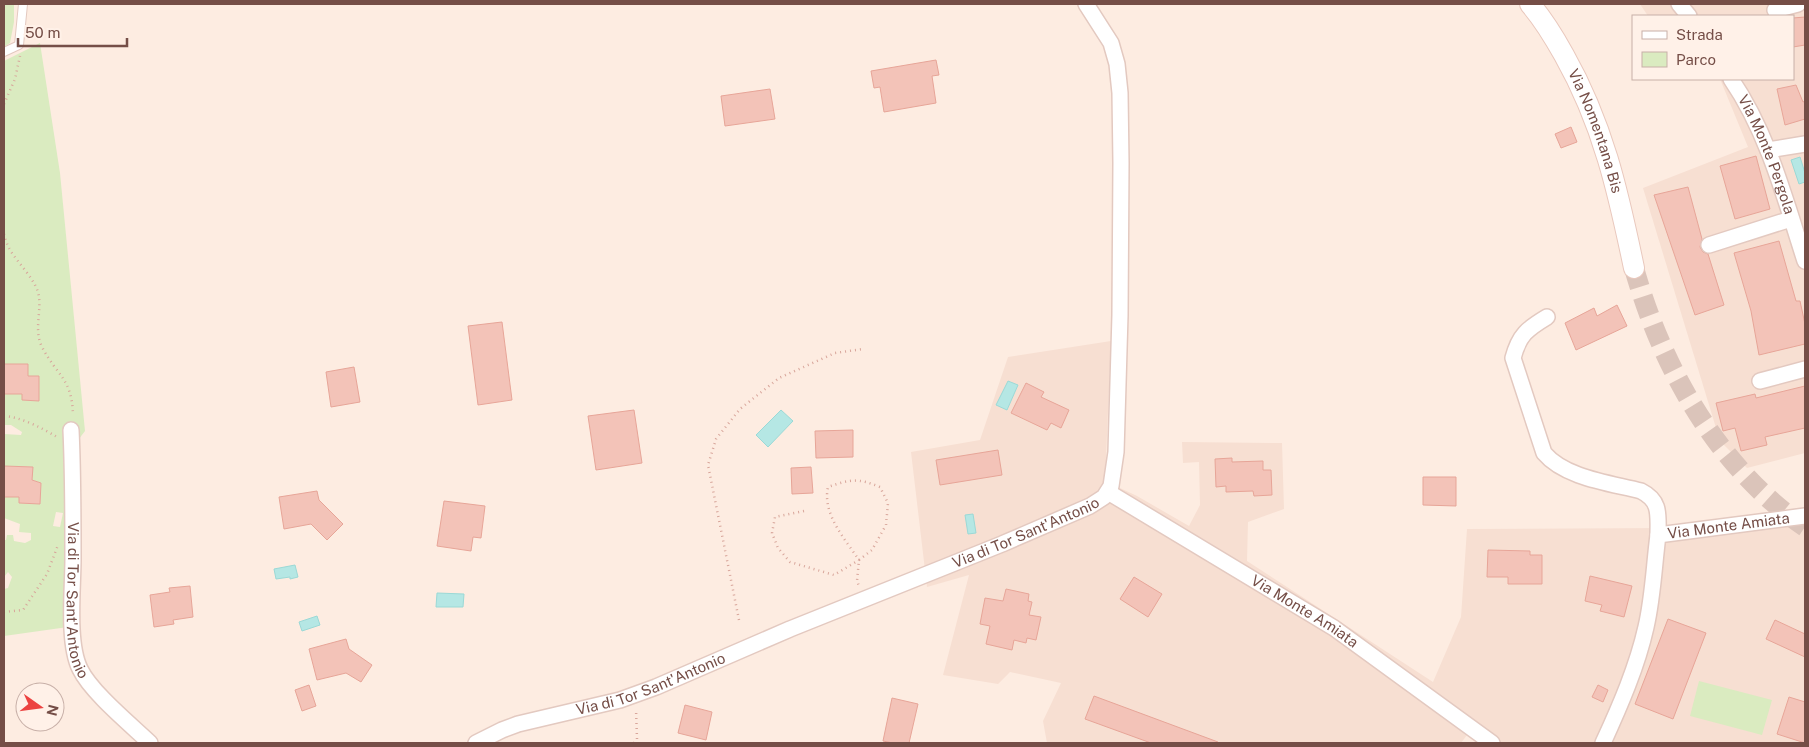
<svg xmlns="http://www.w3.org/2000/svg" width="1809" height="747" font-family="'Public Sans',sans-serif">
<style>
.residential{fill:#f7dfd2}
.green{fill:#daebc0;fill-rule:evenodd}
.water{fill:#b5e7e4;stroke:#9bd9d6}
.building{fill:#f3c3b8;stroke:#e7a598}
.lines{fill:none;stroke-linecap:round;stroke-linejoin:round}
.secondary-tunnel{stroke:#dbc4ba;stroke-width:20;stroke-dasharray:20 10;stroke-linecap:butt}
.lane-casing{stroke:#e3c9c0;stroke-width:10}
.street-casing{stroke:#e3c9c0;stroke-width:18}
.secondary-casing{stroke:#e9c8bd;stroke-width:22}
.path{stroke:#d8a69b;stroke-width:2.5;stroke-dasharray:1 4;stroke-linecap:butt}
.lane{stroke:#fff;stroke-width:8}
.street{stroke:#fff;stroke-width:15}
.secondary{stroke:#fff;stroke-width:20}
.labels{text-anchor:middle;stroke-width:5;stroke-linejoin:round;paint-order:stroke}
.street-label{font-size:15px;fill:#754e47;stroke:#fff1e8}
</style>
<rect width="100%" height="100%" fill="#fdece1"/>
<!-- residential -->
<g class="residential">
<path d="M 1640,4 L 1805,4 L 1805,453 L 1747,468 L 1720,441 L 1643,188 L 1748,147 L 1720,79 L 1793,79 L 1793,16 L 1648,16 Z"/>
<path d="M 1111,341 L 1105,481 L 1137,496 L 1189,526 L 1200,505 L 1199,462 L 1183,463 L 1182,442 L 1282,443 L 1284,509 L 1248,522 L 1247,561 L 1433,682 L 1461,617 L 1467,529 L 1666,528 L 1805,513 L 1805,743 L 1480,743 L 1467,735 L 1461,743 L 1047,743 L 1043,721 L 1061,683 L 1010,672 L 998,684 L 943,675 L 969,575 L 927,587 L 911,452 L 980,440 L 1008,357 Z"/>
</g>
<!-- green -->
<g class="green">
<path d="M 4,4 L 14,4 L 14,22 L 10,43 L 4,47 Z"/>
<path d="M 40,43 L 60,173 L 85,431 L 72,448 L 68,627 L 4,636 L 4,589 L 8,588 L 12,577 L 8,572 L 4,577 L 4,540 L 6,540 L 7,535 L 13,535 L 14,541 L 25,543 L 31,540 L 31,533 L 19,532 L 20,524 L 4,518 L 4,497 L 19,497 L 19,503 L 40,504 L 41,483 L 32,480 L 32,467 L 4,466 L 4,434 L 21,435 L 22,432 L 11,425 L 4,425 L 4,61 ZM 56,512 L 63,513 L 60,527 L 53,526 Z"/>
<path d="M 1699,681 L 1772,700 L 1762,735 L 1690,716 Z"/>
</g>
<!-- water -->
<g class="water">
<path d="M 1800,157 L 1805,173 L 1805,182 L 1799,184 L 1791,160 Z"/>
<path d="M 1008,381 L 1018,385 L 1007,410 L 996,405 Z"/>
<path d="M 781,410 L 793,421 L 768,447 L 756,435 Z"/>
<path d="M 973,514 L 976,533 L 968,534 L 965,515 Z"/>
<path d="M 295,565 L 298,577 L 290,579 L 290,577 L 276,579 L 274,569 Z"/>
<path d="M 437,593 L 464,594 L 463,607 L 436,607 Z"/>
<path d="M 317,616 L 320,625 L 302,631 L 299,622 Z"/>
</g>
<!-- building -->
<g class="building">
<path d="M 1805,17 L 1805,45 L 1793,47 L 1793,18 Z"/>
<path d="M 936,60 L 939,75 L 932,76 L 936,103 L 884,112 L 880,87 L 874,88 L 871,71 Z"/>
<path d="M 1796,85 L 1803,102 L 1805,101 L 1805,119 L 1785,125 L 1777,89 Z"/>
<path d="M 770,89 L 775,119 L 725,126 L 721,96 Z"/>
<path d="M 1571,127 L 1577,142 L 1561,148 L 1555,134 Z"/>
<path d="M 1756,156 L 1770,209 L 1735,219 L 1720,166 Z"/>
<path d="M 1688,187 L 1702,239 L 1700,247 L 1703,252 L 1708,254 L 1724,305 L 1695,315 L 1654,195 Z"/>
<path d="M 1779,241 L 1796,301 L 1800,301 L 1805,324 L 1805,344 L 1759,355 L 1751,311 L 1734,253 Z"/>
<path d="M 1617,305 L 1627,326 L 1576,350 L 1565,323 L 1594,308 L 1597,316 Z"/>
<path d="M 502,322 L 512,400 L 478,405 L 468,326 Z"/>
<path d="M 4,364 L 28,364 L 28,376 L 39,376 L 39,401 L 22,400 L 22,394 L 4,394 Z"/>
<path d="M 354,367 L 360,402 L 331,407 L 326,372 Z"/>
<path d="M 1026,383 L 1044,392 L 1041,397 L 1069,410 L 1061,428 L 1051,423 L 1047,430 L 1011,413 Z"/>
<path d="M 1805,386 L 1805,428 L 1765,437 L 1767,445 L 1741,451 L 1735,428 L 1723,431 L 1716,403 L 1755,394 L 1756,398 Z"/>
<path d="M 634,410 L 642,463 L 596,470 L 588,416 Z"/>
<path d="M 853,430 L 853,457 L 816,458 L 815,431 Z"/>
<path d="M 998,450 L 1002,475 L 940,485 L 936,460 Z"/>
<path d="M 1232,458 L 1232,462 L 1263,461 L 1263,470 L 1271,470 L 1272,495 L 1254,496 L 1253,491 L 1226,492 L 1226,486 L 1216,487 L 1215,459 Z"/>
<path d="M 4,466 L 33,467 L 32,480 L 41,483 L 40,504 L 19,503 L 19,497 L 4,497 Z"/>
<path d="M 811,467 L 813,493 L 792,494 L 791,468 Z"/>
<path d="M 1423,477 L 1456,477 L 1456,506 L 1423,505 Z"/>
<path d="M 317,491 L 319,500 L 343,524 L 327,540 L 311,524 L 284,529 L 279,497 Z"/>
<path d="M 444,501 L 485,506 L 481,538 L 473,537 L 471,551 L 437,546 Z"/>
<path d="M 1488,550 L 1530,551 L 1530,555 L 1542,555 L 1542,584 L 1508,584 L 1508,577 L 1487,577 Z"/>
<path d="M 1590,576 L 1632,586 L 1624,617 L 1600,611 L 1602,605 L 1585,601 Z"/>
<path d="M 1134,577 L 1162,594 L 1148,617 L 1120,599 Z"/>
<path d="M 190,586 L 193,617 L 173,620 L 174,624 L 154,627 L 150,595 L 170,592 L 169,588 Z"/>
<path d="M 1006,589 L 1029,594 L 1028,601 L 1032,602 L 1029,615 L 1041,617 L 1036,640 L 1027,638 L 1026,643 L 1014,640 L 1012,650 L 986,644 L 990,626 L 980,624 L 985,598 L 1003,601 Z"/>
<path d="M 1668,619 L 1706,633 L 1673,719 L 1635,704 Z"/>
<path d="M 1775,620 L 1805,634 L 1805,657 L 1766,639 Z"/>
<path d="M 346,639 L 349,649 L 372,665 L 361,682 L 346,673 L 317,680 L 309,649 Z"/>
<path d="M 309,685 L 316,706 L 302,711 L 295,690 Z"/>
<path d="M 1598,685 L 1608,690 L 1603,702 L 1592,697 Z"/>
<path d="M 1094,696 L 1218,742 L 1217,743 L 1151,743 L 1085,719 Z"/>
<path d="M 1789,697 L 1805,702 L 1805,743 L 1777,734 Z"/>
<path d="M 892,698 L 918,704 L 909,743 L 893,743 L 883,741 Z"/>
<path d="M 685,705 L 712,712 L 706,740 L 678,733 Z"/>
</g>
<g class="lines">
<!-- secondary-tunnel -->
<path class="secondary-tunnel" d="M 1634,268 C 1662,368 1718,468 1805,527"/>
<defs>
<path id="lane" d="M 4,52 L 19,45 L 23,4"/>
<g id="street">
<path d="M 1679,4 L 1689,16"/>
<path d="M 1775,10 L 1798,4"/>
<path id="s1" d="M 1731,79 C 1768,133 1785,199 1805,261"/>
<path d="M 1768,150 L 1805,144"/>
<path d="M 1709,245 L 1791,219"/>
<path d="M 1547,317 C 1527,329 1519,335 1513,358 L 1544,453 C 1565,478 1610,483 1641,491 C 1661,501 1658,515 1658,535"/>
<path d="M 1760,381 L 1805,369"/>
<path id="s2" d="M 71,430 C 73,473 73,516 73,559 C 73,588 67,643 80,669 C 91,692 130,724 150,743"/>
<path id="s3" d="M 1108,492 L 1334,628 L 1492,743"/>
<path id="s4" d="M 476,743 L 502,730 L 518,724 L 620,700 L 656,687 L 790,629 L 1002,544 L 1090,506 L 1104,497 L 1111,486 L 1116,452 L 1120,315 L 1121,163 L 1120,93 L 1117,64 L 1111,43 L 1086,4"/>
<path id="s5" d="M 1603,743 C 1620,706 1637,667 1646,627 C 1653,597 1654,566 1658,535 L 1805,516"/>
</g>
<g id="secondary">
<path id="s6" d="M 1530,4 C 1543,19 1554,37 1564,55 C 1603,124 1618,191 1634,268"/>
</g>
</defs>
<!-- lane casing -->
<use href="#lane" class="lane-casing"/>
<!-- street casing -->
<use href="#street" class="street-casing"/>
<!-- secondary casing -->
<use href="#secondary" class="secondary-casing"/>
<!-- path -->
<g class="path">
<path d="M 4,104 L 15,79 L 20,56"/>
<path d="M 4,234 C 5,239 7,244 9,248 C 17,263 37,280 39,297 C 41,314 34,331 42,347 C 57,376 72,378 73,415"/>
<path d="M 4,416 C 21,417 42,428 57,437"/>
<path d="M 804,511 L 775,517 L 772,533 L 778,548 L 790,562 L 834,575 L 859,560 C 845,539 822,514 828,487 C 851,479 858,478 880,487 L 888,503 L 886,525 L 872,550 L 859,560 L 857,581 L 859,586"/>
<path d="M 4,612 L 23,610 L 47,574 L 58,545"/>
<path d="M 739,620 L 708,465 L 716,439 L 740,409 L 779,378 L 835,353 L 863,349"/>
<path d="M 634,743 L 637,739 L 636,709"/>
</g>
<!-- lane -->
<use href="#lane" class="lane"/>
<!-- street -->
<use href="#street" class="street"/>
<!-- secondary -->
<use href="#secondary" class="secondary"/>
</g>
<g class="labels">
<!-- street labels -->
<g class="street-label">
<text dy="5" stroke="none"><textPath href="#s6" startOffset="144">Via Nomentana Bis</textPath></text>
<text dy="5" stroke="none"><textPath href="#s1" startOffset="84">Via Monte Pergola</textPath></text>
<text dy="5" stroke="none"><textPath href="#s5" startOffset="288">Via Monte Amiata</textPath></text>
<text dy="5" stroke="none"><textPath href="#s4" startOffset="590">Via di Tor Sant'Antonio</textPath></text>
<text dy="5" stroke="none"><textPath href="#s2" startOffset="171">Via di Tor Sant'Antonio</textPath></text>
<text dy="5" stroke="none"><textPath href="#s3" startOffset="230">Via Monte Amiata</textPath></text>
<text dy="5" stroke="none"><textPath href="#s4" startOffset="185">Via di Tor Sant'Antonio</textPath></text>
</g>
</g>
<!-- border -->
<rect width="1809" height="747" fill="none" stroke="#754e47" stroke-width="10"/>
<!-- legend -->
<rect x="1632" y="15" width="162" height="65" fill="#fff1e8" stroke="#c8b0a8"/>
<rect x="1642" y="31" width="25" height="8" fill="#ffffff" stroke="#c8b0a8"/>
<text x="1676" y="40" font-size="15" fill="#754e47">Strada</text>
<rect x="1642" y="52" width="25" height="15" fill="#daebc0" stroke="#c8b0a8"/>
<text x="1676" y="65" font-size="15" fill="#754e47">Parco</text>
<!-- north arrow -->
<g transform="translate(40 707) rotate(104)"><circle r="24" fill="#fff1e8" stroke="#c8b0a8"/>
<path d="M0-4L9 19L0 12L-9 19Z" fill="#ec4341"/>
<text y="-8" font-size="14" font-weight="bold" text-anchor="middle" fill="#754e47">N</text>
</g>
<!-- scale -->
<path d="M18 38v8h109v-8" fill="none" stroke="#754e47" stroke-width="2.5"/>
<text x="25" y="38" font-size="15" fill="#754e47" stroke="#fff1e8" stroke-width="4" paint-order="stroke">50 m</text>
</svg>
